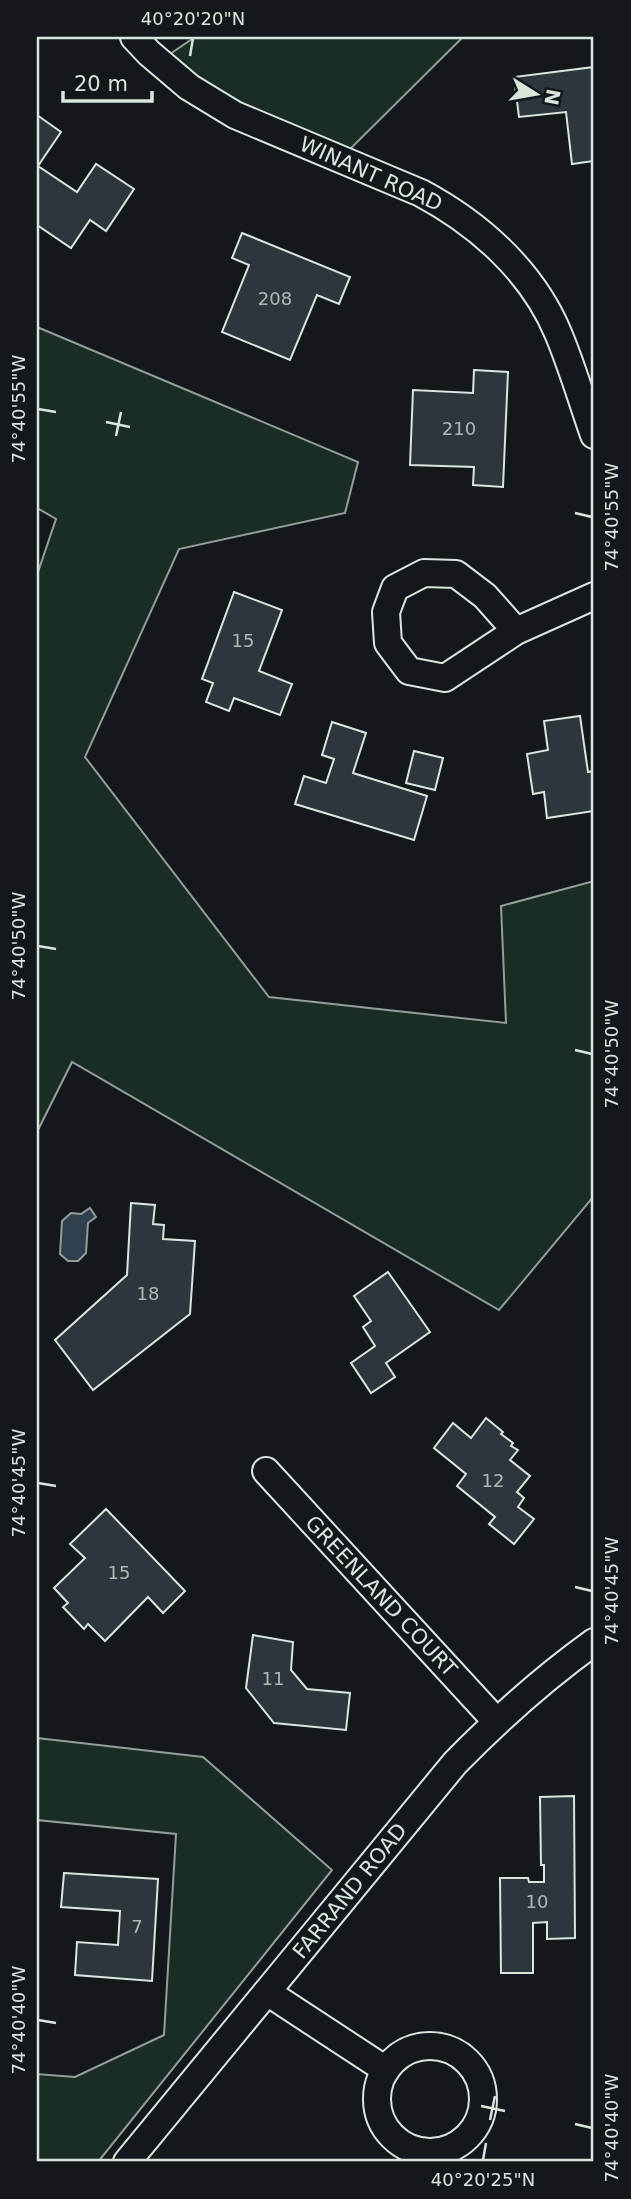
<svg xmlns="http://www.w3.org/2000/svg" width="631" height="2199" font-family="'DejaVu Sans',sans-serif">
<style>
.green{fill:#1a2d24;stroke:#939e99;stroke-width:2}
.water{fill:#2f3f4d;stroke:#939e99;stroke-width:2}
.building{fill:#2c363c;stroke:#d8e6dc;stroke-width:2}
.lines{fill:none;stroke-linecap:round;stroke-linejoin:round}
.street-casing{stroke:#d8e6dc;stroke-width:30}
.street{stroke:#14181c;stroke-width:26}
.ticks{fill:none;stroke:#d8e6dc;stroke-width:2.5}
.labels{text-anchor:middle;stroke-width:5;stroke-linejoin:round;paint-order:stroke}
.number-label{font-size:18px;fill:#adbab4}
.street-label{font-size:21px;fill:#d8e6dc;stroke:#14181c}
.neatline{fill:none;stroke:#d8e6dc;stroke-width:2.5}
.ticks-label{font-size:18px;text-anchor:middle;fill:#d8e6dc}
</style>
<rect width="100%" height="100%" fill="#14181c"/>
<!-- green -->
<g class="green">
<path d="M 195,37 L 463,37 L 333,166 L 151,67 Z"/>
<path d="M 37,327 L 358,462 L 345,513 L 179,549 L 85,757 L 269,997 L 506,1023 L 501,906 L 594,881 L 594,1196 L 499,1310 L 72,1062 L 37,1132 L 37,575 L 56,519 L 37,508 Z"/>
<path d="M 37,1738 L 203,1757 L 332,1870 L 98,2162 L 37,2162 L 37,2074 L 75,2077 L 164,2035 L 176,1834 L 37,1820 Z"/>
</g>
<!-- water -->
<path class="water" d="M 90,1208 L 96,1217 L 88,1223 L 86,1253 L 78,1261 L 68,1261 L 60,1254 L 62,1221 L 71,1213 L 81,1214 Z"/>
<!-- building -->
<g class="building">
<path d="M 594,67 L 594,161 L 572,164 L 566,112 L 519,117 L 514,77 Z"/>
<path d="M 37,115 L 61,132 L 38,166 L 77,192 L 96,164 L 134,189 L 106,231 L 90,220 L 71,248 L 37,225 Z"/>
<path d="M 242,233 L 350,277 L 339,304 L 317,295 L 290,360 L 222,332 L 249,265 L 232,258 Z"/>
<path d="M 474,370 L 508,372 L 503,487 L 473,485 L 474,467 L 410,465 L 413,390 L 473,393 Z"/>
<path d="M 234,592 L 282,610 L 259,671 L 292,684 L 280,715 L 234,698 L 229,711 L 206,702 L 213,683 L 202,679 Z"/>
<path d="M 580,716 L 588,772 L 594,771 L 594,811 L 547,818 L 544,792 L 533,794 L 527,754 L 548,750 L 544,721 Z"/>
<path d="M 332,722 L 366,733 L 353,773 L 427,796 L 414,840 L 295,804 L 304,776 L 326,783 L 334,759 L 322,755 Z"/>
<path d="M 414,751 L 443,758 L 435,790 L 406,783 Z"/>
<path d="M 131,1203 L 155,1205 L 153,1224 L 164,1225 L 163,1239 L 195,1241 L 190,1314 L 93,1390 L 55,1340 L 127,1275 Z"/>
<path d="M 388,1272 L 430,1332 L 386,1363 L 395,1377 L 371,1393 L 351,1363 L 375,1346 L 363,1327 L 371,1321 L 354,1296 Z"/>
<path d="M 486,1418 L 503,1432 L 501,1434 L 513,1443 L 511,1446 L 518,1450 L 510,1460 L 530,1476 L 517,1492 L 524,1498 L 518,1507 L 534,1519 L 514,1544 L 489,1524 L 495,1517 L 457,1486 L 466,1474 L 434,1448 L 453,1423 L 471,1438 Z"/>
<path d="M 106,1509 L 185,1591 L 163,1613 L 148,1597 L 105,1641 L 88,1624 L 84,1629 L 63,1607 L 68,1603 L 54,1588 L 85,1558 L 70,1544 Z"/>
<path d="M 253,1635 L 293,1642 L 291,1670 L 307,1689 L 350,1693 L 346,1730 L 274,1723 L 246,1688 Z"/>
<path d="M 574,1796 L 575,1938 L 547,1939 L 547,1922 L 533,1923 L 533,1973 L 501,1973 L 500,1878 L 528,1878 L 529,1882 L 544,1882 L 544,1865 L 541,1865 L 540,1797 Z"/>
<path d="M 64,1873 L 158,1879 L 152,1981 L 75,1975 L 77,1942 L 118,1945 L 120,1911 L 61,1907 Z"/>
</g>
<g class="lines">
<defs>
<g id="street">
<path d="M 134,37 L 149,53 L 189,87 L 235,115 L 421,193 C 479,224 532,271 558,333 C 572,366 582,401 594,435"/>
<path d="M 516,631 L 485,596 L 456,574 L 424,573 L 395,588 L 386,612 L 388,643 L 409,671 L 445,678 L 516,631 L 594,596"/>
<path d="M 266,1471 L 496,1721"/>
<path d="M 267,1992 L 386,2070"/>
<circle cx="430" cy="2099" r="53"/>
<path d="M 127,2162 L 455,1763 C 499,1718 544,1678 594,1642"/>
</g>
</defs>
<!-- street casing -->
<use href="#street" class="street-casing"/>
<!-- street -->
<use href="#street" class="street"/>
</g>
<!-- ticks -->
<path class="ticks" d="M 190,56 L 193,38M 38,409 L 56,412M 106,422 L 130,427M 116,436 L 121,412M 575,513 L 592,517M 38,946 L 56,949M 575,1050 L 592,1054M 38,1483 L 56,1486M 575,1587 L 592,1591M 38,2020 L 56,2023M 481,2106 L 505,2111M 490,2120 L 495,2096M 575,2124 L 592,2128M 483,2160 L 486,2143"/>
<g class="labels">
<!-- number labels -->
<g class="number-label">
<text x="275" y="305">208</text>
<text x="459" y="435">210</text>
<text x="243" y="647">15</text>
<text x="148" y="1300">18</text>
<text x="493" y="1487">12</text>
<text x="119" y="1579">15</text>
<text x="273" y="1685">11</text>
<text x="537" y="1908">10</text>
<text x="137" y="1933">7</text>
</g>
<!-- street labels -->
<g class="street-label">
<text transform="translate(371 174) rotate(24)" y="7">WINANT ROAD</text>
<text transform="translate(381 1596) rotate(47)" y="7">GREENLAND COURT</text>
<text transform="translate(350 1891) rotate(-51)" y="7">FARRAND ROAD</text>
</g>
</g>
<!-- border -->
<rect width="631" height="2199" fill="none" stroke="#14181c" stroke-width="77"/>
<!-- north arrow -->
<g transform="translate(536 94) rotate(101)" stroke="#14181c" stroke-width="5" paint-order="stroke">
<path d="M0-5L12 26L0 18L-12 26Z" fill="#d8e6dc"/>
<text y="-10" font-size="19" font-weight="bold" text-anchor="middle" fill="#d8e6dc">N</text>
</g>
<!-- scale -->
<path d="M63 91v10h89v-10" fill="none" stroke="#d8e6dc" stroke-width="3.5"/>
<text x="74" y="91" font-size="21" fill="#d8e6dc" stroke="#14181c" stroke-width="5" paint-order="stroke">20 m</text>
<rect x="38" y="38" width="554" height="2122" class="neatline"/>
<g class="ticks-label">
<text x="193" y="25">40°20'20"N</text>
<text transform="translate(19 409) rotate(-90)" y="6">74°40'55"W</text>
<text transform="translate(612 517) rotate(-90)" y="6">74°40'55"W</text>
<text transform="translate(19 946) rotate(-90)" y="6">74°40'50"W</text>
<text transform="translate(612 1054) rotate(-90)" y="6">74°40'50"W</text>
<text transform="translate(19 1483) rotate(-90)" y="6">74°40'45"W</text>
<text transform="translate(612 1591) rotate(-90)" y="6">74°40'45"W</text>
<text transform="translate(19 2020) rotate(-90)" y="6">74°40'40"W</text>
<text transform="translate(612 2128) rotate(-90)" y="6">74°40'40"W</text>
<text x="483" y="2186">40°20'25"N</text>
</g>
</svg>
